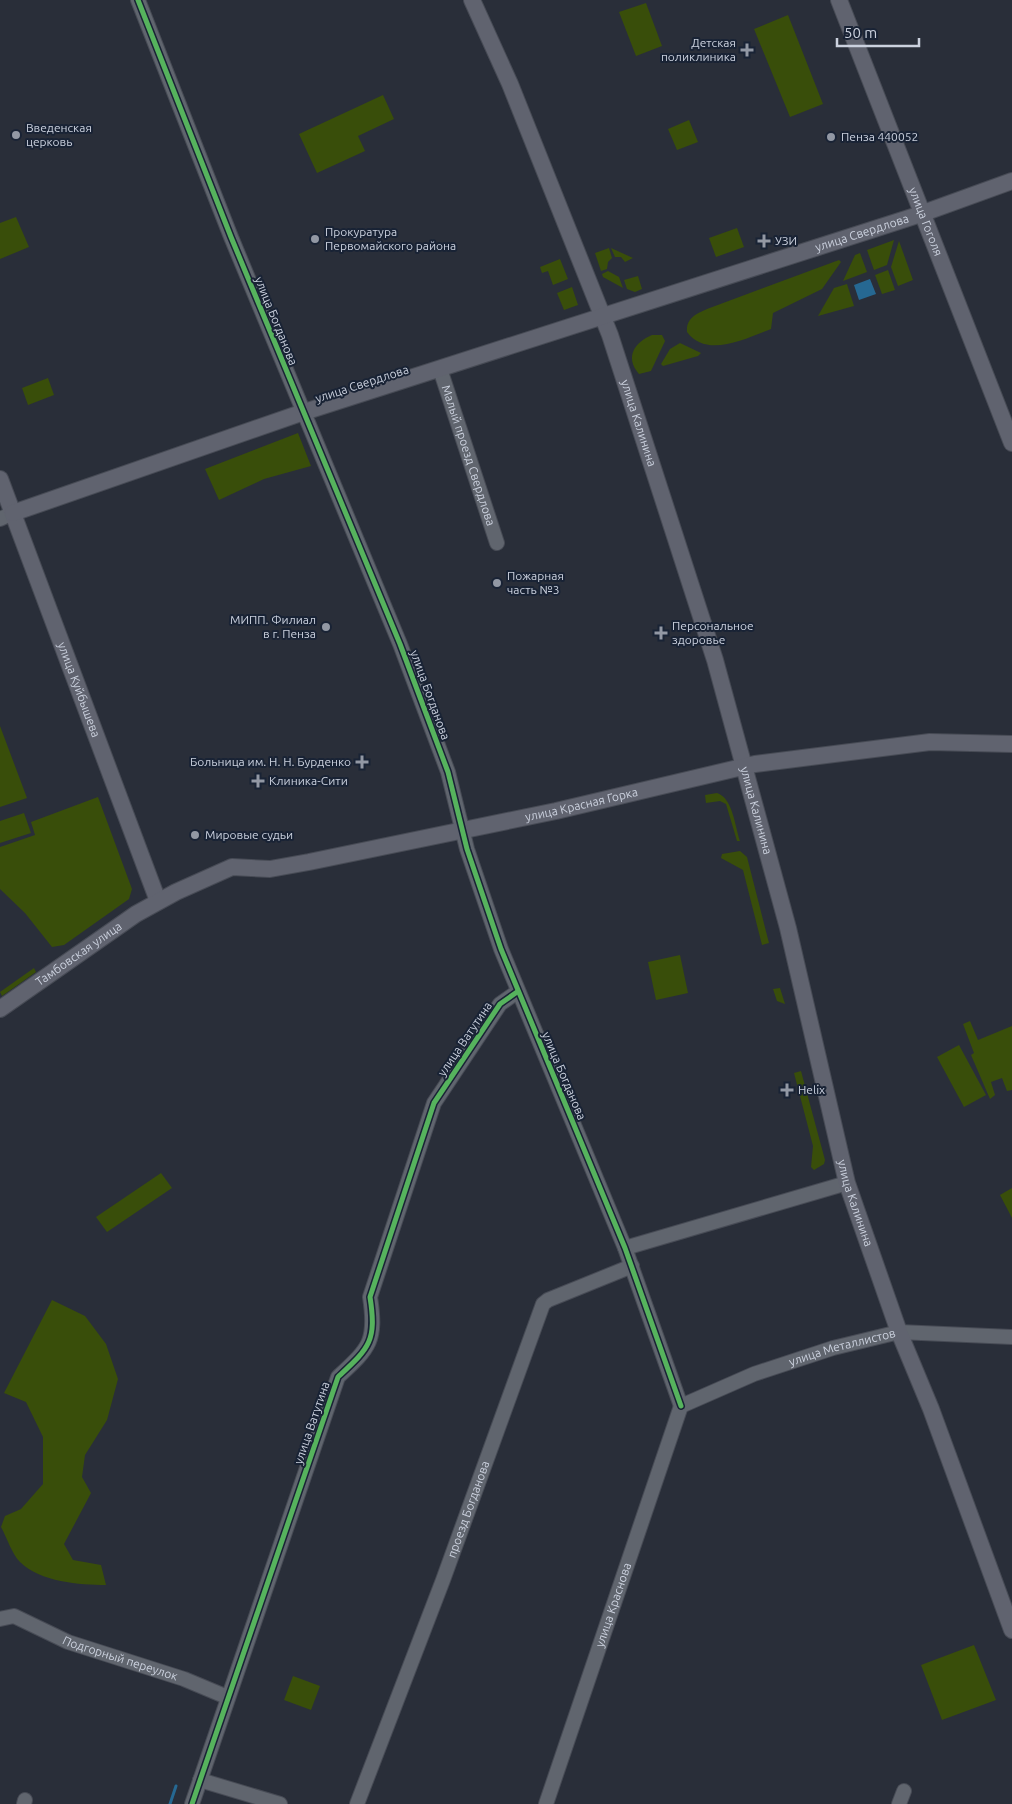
<svg xmlns="http://www.w3.org/2000/svg" width="1012" height="1804" font-family="Ubuntu,sans-serif">
<style>
.green{fill:#394e0a}
.water{fill:#266892}
.lines{fill:none;stroke-linecap:round;stroke-linejoin:round}
.stream{stroke:#266892;stroke-width:3}
.minor-casing{stroke:#474b55;stroke-width:16}
.major-casing{stroke:#474b55;stroke-width:18}
.minor{stroke:#60656e;stroke-width:14}
.major{stroke:#60636f;stroke-width:16}
.cycleway-casing{stroke:#192335;stroke-width:8}
.cycleway{stroke:#56b35d;stroke-width:5}
.poi-dot{fill:#9298a4;stroke:#192335;stroke-width:2}
.labels{text-anchor:middle;stroke-width:4;stroke-linejoin:round;paint-order:stroke}
.poi-label{font-size:12px;fill:#cbd1de;stroke:#192335;text-anchor:start}
.street-label{font-size:12px;fill:#cbd1de;stroke:#192335}
</style>
<rect width="100%" height="100%" fill="#292e39"/>
<!-- green -->
<g class="green">
<path d="M 646,3 L 662,46 L 636,56 L 619,12 Z"/>
<path d="M 788,15 L 823,104 L 790,117 L 754,29 Z"/>
<path d="M 383,95 L 394,119 L 358,136 L 365,151 L 317,173 L 299,134 Z"/>
<path d="M 689,120 L 698,142 L 677,150 L 668,129 Z"/>
<path d="M 16,217 L 29,247 L 0,259 L 0,223 Z"/>
<path d="M 737,228 L 744,247 L 716,257 L 709,238 Z"/>
<path d="M 894,240 L 887,265 L 874,270 L 867,250 Z"/>
<path d="M 899,241 L 913,280 L 898,286 L 891,267 Z"/>
<path d="M 609,248 L 612,258 L 608,262 L 607,269 L 601,271 L 595,253 Z"/>
<path d="M 611,248 L 633,258 L 625,262 L 621,257 L 615,257 Z"/>
<path d="M 860,253 L 867,272 L 843,281 L 855,255 Z"/>
<path d="M 560,259 L 568,279 L 553,285 L 548,271 L 542,273 L 540,267 Z"/>
<path d="M 839,260 L 841,262 L 822,289 L 773,313 L 771,329 C 746,338 707,359 687,332 C 686,318 696,314 707,309 Z"/>
<path d="M 888,270 L 895,290 L 882,294 L 875,275 Z"/>
<path d="M 608,271 L 619,277 L 623,288 L 603,277 L 602,274 Z"/>
<path d="M 638,276 L 642,289 L 635,292 L 627,289 L 624,280 Z"/>
<path d="M 847,284 L 854,306 L 818,316 L 834,288 Z"/>
<path d="M 572,287 L 578,305 L 564,310 L 557,293 Z"/>
<path d="M 652,335 L 662,335 L 665,341 L 651,371 L 639,374 C 624,357 635,342 652,335 Z"/>
<path d="M 680,343 L 701,353 L 698,356 L 663,366 L 661,364 L 670,349 Z"/>
<path d="M 48,378 L 54,395 L 28,405 L 22,388 Z"/>
<path d="M 298,433 L 311,466 L 264,479 L 219,500 L 205,469 Z"/>
<path d="M 0,726 L 27,798 L 0,807 Z"/>
<path d="M 717,793 C 733,798 735,827 740,841 L 737,841 L 726,804 L 720,801 L 706,803 L 705,795 Z"/>
<path d="M 98,797 L 132,889 L 129,899 L 64,945 L 52,947 L 25,913 L 0,889 L 0,847 L 35,835 L 31,822 Z"/>
<path d="M 24,813 L 31,833 L 0,843 L 0,821 Z"/>
<path d="M 740,851 L 747,857 L 769,943 L 762,945 L 743,870 L 721,858 L 722,854 Z"/>
<path d="M 680,955 L 688,993 L 656,1000 L 648,962 Z"/>
<path d="M 34,968 L 36,972 L 2,996 L 0,992 Z"/>
<path d="M 780,988 L 785,1004 L 777,1001 L 773,989 Z"/>
<path d="M 970,1021 L 978,1040 L 1012,1026 L 1012,1090 L 1007,1091 L 1002,1078 L 991,1082 L 995,1095 L 990,1099 L 971,1055 L 974,1053 L 963,1024 Z"/>
<path d="M 959,1045 L 986,1095 L 964,1107 L 937,1057 Z"/>
<path d="M 801,1071 L 825,1160 L 824,1164 L 814,1170 L 811,1167 L 813,1146 L 794,1073 Z"/>
<path d="M 161,1173 L 172,1188 L 107,1232 L 96,1217 Z"/>
<path d="M 1012,1188 L 1012,1218 L 1000,1195 Z"/>
<path d="M 52,1300 L 85,1316 L 106,1344 L 118,1379 L 107,1420 L 85,1455 L 82,1477 L 91,1493 L 64,1544 L 73,1560 L 101,1565 L 106,1585 C 80,1585 40,1582 20,1562 C 12,1554 7,1538 1,1527 L 5,1516 L 21,1509 L 43,1484 L 43,1437 L 26,1402 L 4,1393 Z"/>
<path d="M 974,1645 L 996,1700 L 942,1720 L 921,1665 Z"/>
<path d="M 293,1676 L 320,1686 L 311,1710 L 284,1700 Z"/>
</g>
<!-- water -->
<path class="water" d="M 870,279 L 876,294 L 859,300 L 854,285 Z"/>
<g class="lines">
<!-- stream -->
<path class="stream" d="M 170,1804 L 176,1786"/>
<defs>
<g id="minor">
<path d="M 138,0 L 231,237 L 400,644 L 448,772 L 467,849 L 501,949 L 625,1248 L 681,1406"/>
<path id="s1" d="M 440,369 L 497,543"/>
<path d="M 0,519 L 13,513"/>
<path d="M 625,1248 L 847,1183"/>
<path id="s2" d="M 681,1406 L 754,1374 L 833,1348 L 899,1332 L 1012,1337"/>
<path id="s3" d="M 0,1619 L 14,1616 L 68,1642 L 184,1679 L 227,1697"/>
<path d="M 200,1780 L 280,1804"/>
<path d="M 24,1804 L 25,1800"/>
<path d="M 192,1804 L 338,1377 C 369,1348 377,1342 370,1297 L 434,1103 L 500,1004 L 517,992"/>
<path id="s4" d="M 357,1804 L 443,1580 L 543,1304 L 548,1300 L 632,1266"/>
<path id="s5" d="M 546,1804 L 681,1406"/>
<path d="M 899,1804 L 904,1791"/>
</g>
<g id="major">
<path id="s6" d="M 472,0 L 510,84 L 610,335 L 715,660 L 788,928 L 847,1183 L 899,1332 L 931,1409 L 1012,1630"/>
<path id="s7" d="M 839,0 L 1012,443"/>
<path id="s8" d="M 0,479 L 158,901"/>
<path id="s9" d="M 13,513 L 298,414 L 918,215 L 1012,181"/>
<path id="s10" d="M 0,1009 L 136,914 L 176,892 L 232,867 L 270,869 L 309,862 L 556,811 L 755,764 L 930,742 L 1012,744"/>
</g>
</defs>
<!-- minor casing -->
<use href="#minor" class="minor-casing"/>
<!-- major casing -->
<use href="#major" class="major-casing"/>
<!-- minor -->
<use href="#minor" class="minor"/>
<!-- major -->
<use href="#major" class="major"/>
<defs>
<g id="cycleway">
<path d="M 138,0 L 231,237 L 400,644 L 448,772 L 467,849 L 501,949 L 625,1248 L 681,1406"/>
<path d="M 192,1804 L 338,1377 C 369,1348 377,1342 370,1297 L 434,1103 L 500,1004 L 517,992"/>
</g>
</defs>
<!-- cycleway casing -->
<use href="#cycleway" class="cycleway-casing"/>
<!-- cycleway -->
<use href="#cycleway" class="cycleway"/>
</g>
<!-- markers -->
<g class="poi-dot">
<path d="M744.5 42.5h5v5h5v5h-5v5h-5v-5h-5v-5h5z"/>
<circle cx="16" cy="135" r="5"/>
<circle cx="831" cy="137" r="5"/>
<circle cx="315" cy="239" r="5"/>
<path d="M761.5 233.5h5v5h5v5h-5v5h-5v-5h-5v-5h5z"/>
<circle cx="497" cy="583" r="5"/>
<circle cx="326" cy="627" r="5"/>
<path d="M658.5 625.5h5v5h5v5h-5v5h-5v-5h-5v-5h5z"/>
<path d="M359.5 754.5h5v5h5v5h-5v5h-5v-5h-5v-5h5z"/>
<path d="M255.5 773.5h5v5h5v5h-5v5h-5v-5h-5v-5h5z"/>
<circle cx="195" cy="835" r="5"/>
<path d="M784.5 1082.5h5v5h5v5h-5v5h-5v-5h-5v-5h5z"/>
</g>
<g class="labels">
<!-- poi labels -->
<g class="poi-label">
<text x="736" y="47" text-anchor="end">Детская<tspan x="736" dy="14">поликлиника</tspan></text>
<text x="26" y="132">Введенская<tspan x="26" dy="14">церковь</tspan></text>
<text x="841" y="141">Пенза 440052</text>
<text x="325" y="236">Прокуратура<tspan x="325" dy="14">Первомайского района</tspan></text>
<text x="775" y="245">УЗИ</text>
<text x="507" y="580">Пожарная<tspan x="507" dy="14">часть №3</tspan></text>
<text x="316" y="624" text-anchor="end">МИПП. Филиал<tspan x="316" dy="14">в г. Пенза</tspan></text>
<text x="672" y="630">Персональное<tspan x="672" dy="14">здоровье</tspan></text>
<text x="351" y="766" text-anchor="end">Больница им. Н. Н. Бурденко</text>
<text x="269" y="785">Клиника-Сити</text>
<text x="205" y="839">Мировые судьи</text>
<text x="798" y="1094">Helix</text>
</g>
<!-- street labels -->
<g class="street-label">
<text dy="4" stroke="none"><textPath href="#s7" startOffset="238">улица Гоголя</textPath></text>
<text dy="4" stroke="none"><textPath href="#s9" startOffset="894">улица Свердлова</textPath></text>
<text transform="translate(276 321) rotate(68)" y="4">улица Богданова</text>
<text transform="translate(362 384) rotate(-18)" y="4">улица Свердлова</text>
<text dy="4" stroke="none"><textPath href="#s6" startOffset="455">улица Калинина</textPath></text>
<text dy="4" stroke="none"><textPath href="#s1" startOffset="91">Малый проезд Свердлова</textPath></text>
<text dy="4" stroke="none"><textPath href="#s8" startOffset="225">улица Куйбышева</textPath></text>
<text transform="translate(430 695) rotate(70)" y="4">улица Богданова</text>
<text dy="4" stroke="none"><textPath href="#s10" startOffset="629">улица Красная Горка</textPath></text>
<text dy="4" stroke="none"><textPath href="#s6" startOffset="860">улица Калинина</textPath></text>
<text dy="4" stroke="none"><textPath href="#s10" startOffset="96">Тамбовская улица</textPath></text>
<text transform="translate(465 1039) rotate(-56)" y="4">улица Ватутина</text>
<text transform="translate(564 1076) rotate(67)" y="4">улица Богданова</text>
<text dy="4" stroke="none"><textPath href="#s6" startOffset="1265">улица Калинина</textPath></text>
<text dy="4" stroke="none"><textPath href="#s2" startOffset="172">улица Металлистов</textPath></text>
<text transform="translate(312 1423) rotate(-71)" y="4">улица Ватутина</text>
<text dy="4" stroke="none"><textPath href="#s4" startOffset="315">проезд Богданова</textPath></text>
<text dy="4" stroke="none"><textPath href="#s5" startOffset="210">улица Краснова</textPath></text>
<text dy="4" stroke="none"><textPath href="#s3" startOffset="129">Подгорный переулок</textPath></text>
</g>
</g>
<!-- scale -->
<path d="M837 38v8h82v-8" fill="none" stroke="#cbd1de" stroke-width="2.5"/>
<text x="844" y="38" font-size="15" fill="#cbd1de" stroke="#192335" stroke-width="4" paint-order="stroke">50 m</text>
</svg>
